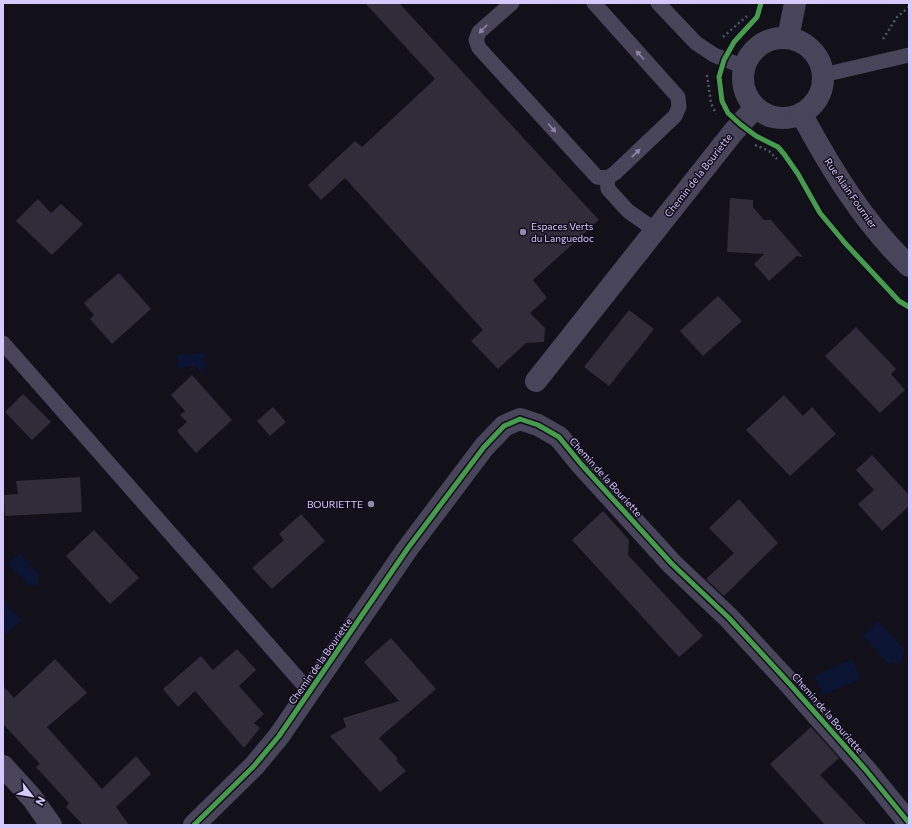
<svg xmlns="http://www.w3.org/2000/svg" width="912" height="828" font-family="Commissioner,sans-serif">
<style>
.water{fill:#0b1433}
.building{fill:#302c3a}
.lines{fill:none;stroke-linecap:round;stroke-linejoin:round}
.path{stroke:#4c5764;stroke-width:2.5;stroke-dasharray:2 3;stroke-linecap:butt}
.lane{stroke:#484459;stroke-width:15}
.street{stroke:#484459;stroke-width:22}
.cycleway-casing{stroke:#110c1b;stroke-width:8}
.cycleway{stroke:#469c4c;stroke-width:5}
.oneway{fill:#8f86aa}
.poi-dot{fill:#9188ac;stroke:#110c1b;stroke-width:1.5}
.labels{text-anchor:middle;stroke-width:3;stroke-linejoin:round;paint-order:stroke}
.street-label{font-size:10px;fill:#d6c9fc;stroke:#110c1b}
.poi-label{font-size:10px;fill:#d6c9fc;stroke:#110c1b;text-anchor:start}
</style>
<rect width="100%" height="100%" fill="#121018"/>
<!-- water -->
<g class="water">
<path d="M 204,353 L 206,367 L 204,371 L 201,372 L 198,370 L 197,366 L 178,368 L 177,355 Z"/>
<path d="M 20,553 L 40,576 L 38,579 L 39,582 L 37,585 L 34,586 L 32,584 L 29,586 L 8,563 Z"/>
<path d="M 3,600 L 22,620 L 6,635 L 3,632 Z"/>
<path d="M 878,621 L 905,650 L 902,653 L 904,658 L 899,664 L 896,664 L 893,662 L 889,665 L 862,635 Z"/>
<path d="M 852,659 L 861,679 L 823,695 L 814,676 Z"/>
</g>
<!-- building -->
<g class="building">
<path d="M 365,3 L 399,3 L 599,220 L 533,280 L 547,298 L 530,313 L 545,328 L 544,342 L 526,343 L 498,369 L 471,341 L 483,330 L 345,178 L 321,200 L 308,185 L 355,141 L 362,147 L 435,79 Z"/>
<path d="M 730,198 L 753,200 L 753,207 L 764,220 L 771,220 L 803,257 L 797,256 L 769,281 L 754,264 L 764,254 L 727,252 Z"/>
<path d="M 38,199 L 51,213 L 61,204 L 83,224 L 52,255 L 16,221 Z"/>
<path d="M 119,273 L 151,309 L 112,344 L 90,319 L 94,315 L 84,303 Z"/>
<path d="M 718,296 L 742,321 L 703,356 L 680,331 Z"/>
<path d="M 629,310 L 654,329 L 609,386 L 584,367 Z"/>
<path d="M 856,327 L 896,369 L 891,374 L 905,390 L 880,413 L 825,356 Z"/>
<path d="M 192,375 L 232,420 L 196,453 L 177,431 L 187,422 L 180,415 L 185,411 L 171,395 Z"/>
<path d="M 23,394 L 51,422 L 32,440 L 5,412 Z"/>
<path d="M 784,395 L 803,416 L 812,407 L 836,434 L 790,476 L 746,430 Z"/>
<path d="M 273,407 L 286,422 L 270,436 L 257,421 Z"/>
<path d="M 872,455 L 909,495 L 909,506 L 882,531 L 858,504 L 874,490 L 856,470 Z"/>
<path d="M 80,477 L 82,512 L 5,516 L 4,495 L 18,494 L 16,481 Z"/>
<path d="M 739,499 L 778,543 L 724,596 L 706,579 L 734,553 L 709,528 Z"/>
<path d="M 603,511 L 629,540 L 628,555 L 703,636 L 679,657 L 572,540 Z"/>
<path d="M 301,514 L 325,541 L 272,589 L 252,568 L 284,540 L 279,534 Z"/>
<path d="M 94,530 L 139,578 L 110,604 L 66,556 Z"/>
<path d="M 391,638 L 436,689 L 379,738 L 398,759 L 396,760 L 406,771 L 380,792 L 330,736 L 346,727 L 343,718 L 399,701 L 364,662 Z"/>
<path d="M 237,649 L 256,670 L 239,686 L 264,714 L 254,723 L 260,728 L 244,748 L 195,691 L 178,707 L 163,689 L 201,656 L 213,670 Z"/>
<path d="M 55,659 L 87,693 L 47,727 L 102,789 L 136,756 L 151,774 L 116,807 L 129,825 L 83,825 L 66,807 L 69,803 L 36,767 L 40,764 L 3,724 L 3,686 L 14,698 Z"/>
<path d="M 811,727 L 839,758 L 820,775 L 867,825 L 825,825 L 770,764 Z"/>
</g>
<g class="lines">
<!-- path -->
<g class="path">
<path d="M 723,37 L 747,16"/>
<path d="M 883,39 L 897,17 L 909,7"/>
<path d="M 707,75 L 711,103 L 716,114"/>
<path d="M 755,145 L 769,151 L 777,159"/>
</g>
<!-- lane -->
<g class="lane">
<path d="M 512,3 L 479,32 L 476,40 L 479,48 L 597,177 L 607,178 L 615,173 L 675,116 L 679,107 L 678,97 L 594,3"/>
<path d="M 658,3 L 696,43 L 714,55 L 744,67"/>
<path d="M 823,75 L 909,55"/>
<path d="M 607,178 L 608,189 L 628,211 L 655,230"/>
<path d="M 3,343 L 309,691"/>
</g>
<!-- street -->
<g class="street">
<circle cx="783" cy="78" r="40"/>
<path d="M 788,38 L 795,3"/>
<path d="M 802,115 C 831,169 864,223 909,266"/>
<path d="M 536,381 L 734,131 L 755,108"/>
<path d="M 3,766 L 32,798 L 51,825"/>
<path d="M 194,825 L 254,766 L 279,736 L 408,548 L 484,447 L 504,426 L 520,419 L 538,425 L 559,437 L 581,464 L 672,564 L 729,618 L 788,682 L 865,769 L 909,823"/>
</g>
<defs>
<g id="cycleway">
<path d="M 761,3 L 757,17 L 734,42 L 724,60 L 719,77 L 722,101 L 728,113 L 740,124 L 756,136 L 778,147 L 784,154 L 798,174 L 820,213 L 845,243 L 899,301 L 909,307"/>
<path d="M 194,825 L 254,766 L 279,736 L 408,548 L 484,447 L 504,426 L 520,419 L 538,425 L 559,437 L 581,464 L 672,564 L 729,618 L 788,682 L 865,769 L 909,823"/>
</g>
</defs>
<!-- cycleway casing -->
<use href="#cycleway" class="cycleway-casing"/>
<!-- cycleway -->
<use href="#cycleway" class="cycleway"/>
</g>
<!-- one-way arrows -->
<defs><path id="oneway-solid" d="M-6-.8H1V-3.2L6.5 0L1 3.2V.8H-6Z"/></defs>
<g class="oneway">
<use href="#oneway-solid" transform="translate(483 29) rotate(134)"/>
<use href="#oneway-solid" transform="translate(640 55) rotate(-132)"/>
<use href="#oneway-solid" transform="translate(552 128) rotate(48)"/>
<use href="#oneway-solid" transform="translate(636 153) rotate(-44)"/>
</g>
<!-- markers -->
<g class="poi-dot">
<circle cx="523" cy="232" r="4"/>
<circle cx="371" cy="504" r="4"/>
</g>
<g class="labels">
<!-- street labels -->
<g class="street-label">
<text transform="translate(698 175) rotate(-52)" y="4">Chemin de la Bouriette</text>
<text transform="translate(851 193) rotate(55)" y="4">Rue Alain Fournier</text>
<text transform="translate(606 477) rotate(48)" y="4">Chemin de la Bouriette</text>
<text transform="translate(320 661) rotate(-55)" y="4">Chemin de la Bouriette</text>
<text transform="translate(828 713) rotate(49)" y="4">Chemin de la Bouriette</text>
</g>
<!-- poi labels -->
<g class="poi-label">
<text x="531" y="230">Espaces Verts<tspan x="531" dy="12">du Languedoc</tspan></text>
<text x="363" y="508" text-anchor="end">BOURIETTE</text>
</g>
</g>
<!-- border -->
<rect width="912" height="828" fill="none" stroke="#d6c9fc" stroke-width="8"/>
<!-- north arrow -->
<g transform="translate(32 796) rotate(121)" stroke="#110c1b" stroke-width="3" paint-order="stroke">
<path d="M0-3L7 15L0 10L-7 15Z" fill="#d6c9fc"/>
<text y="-6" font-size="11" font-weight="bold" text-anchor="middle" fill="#d6c9fc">N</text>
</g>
</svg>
